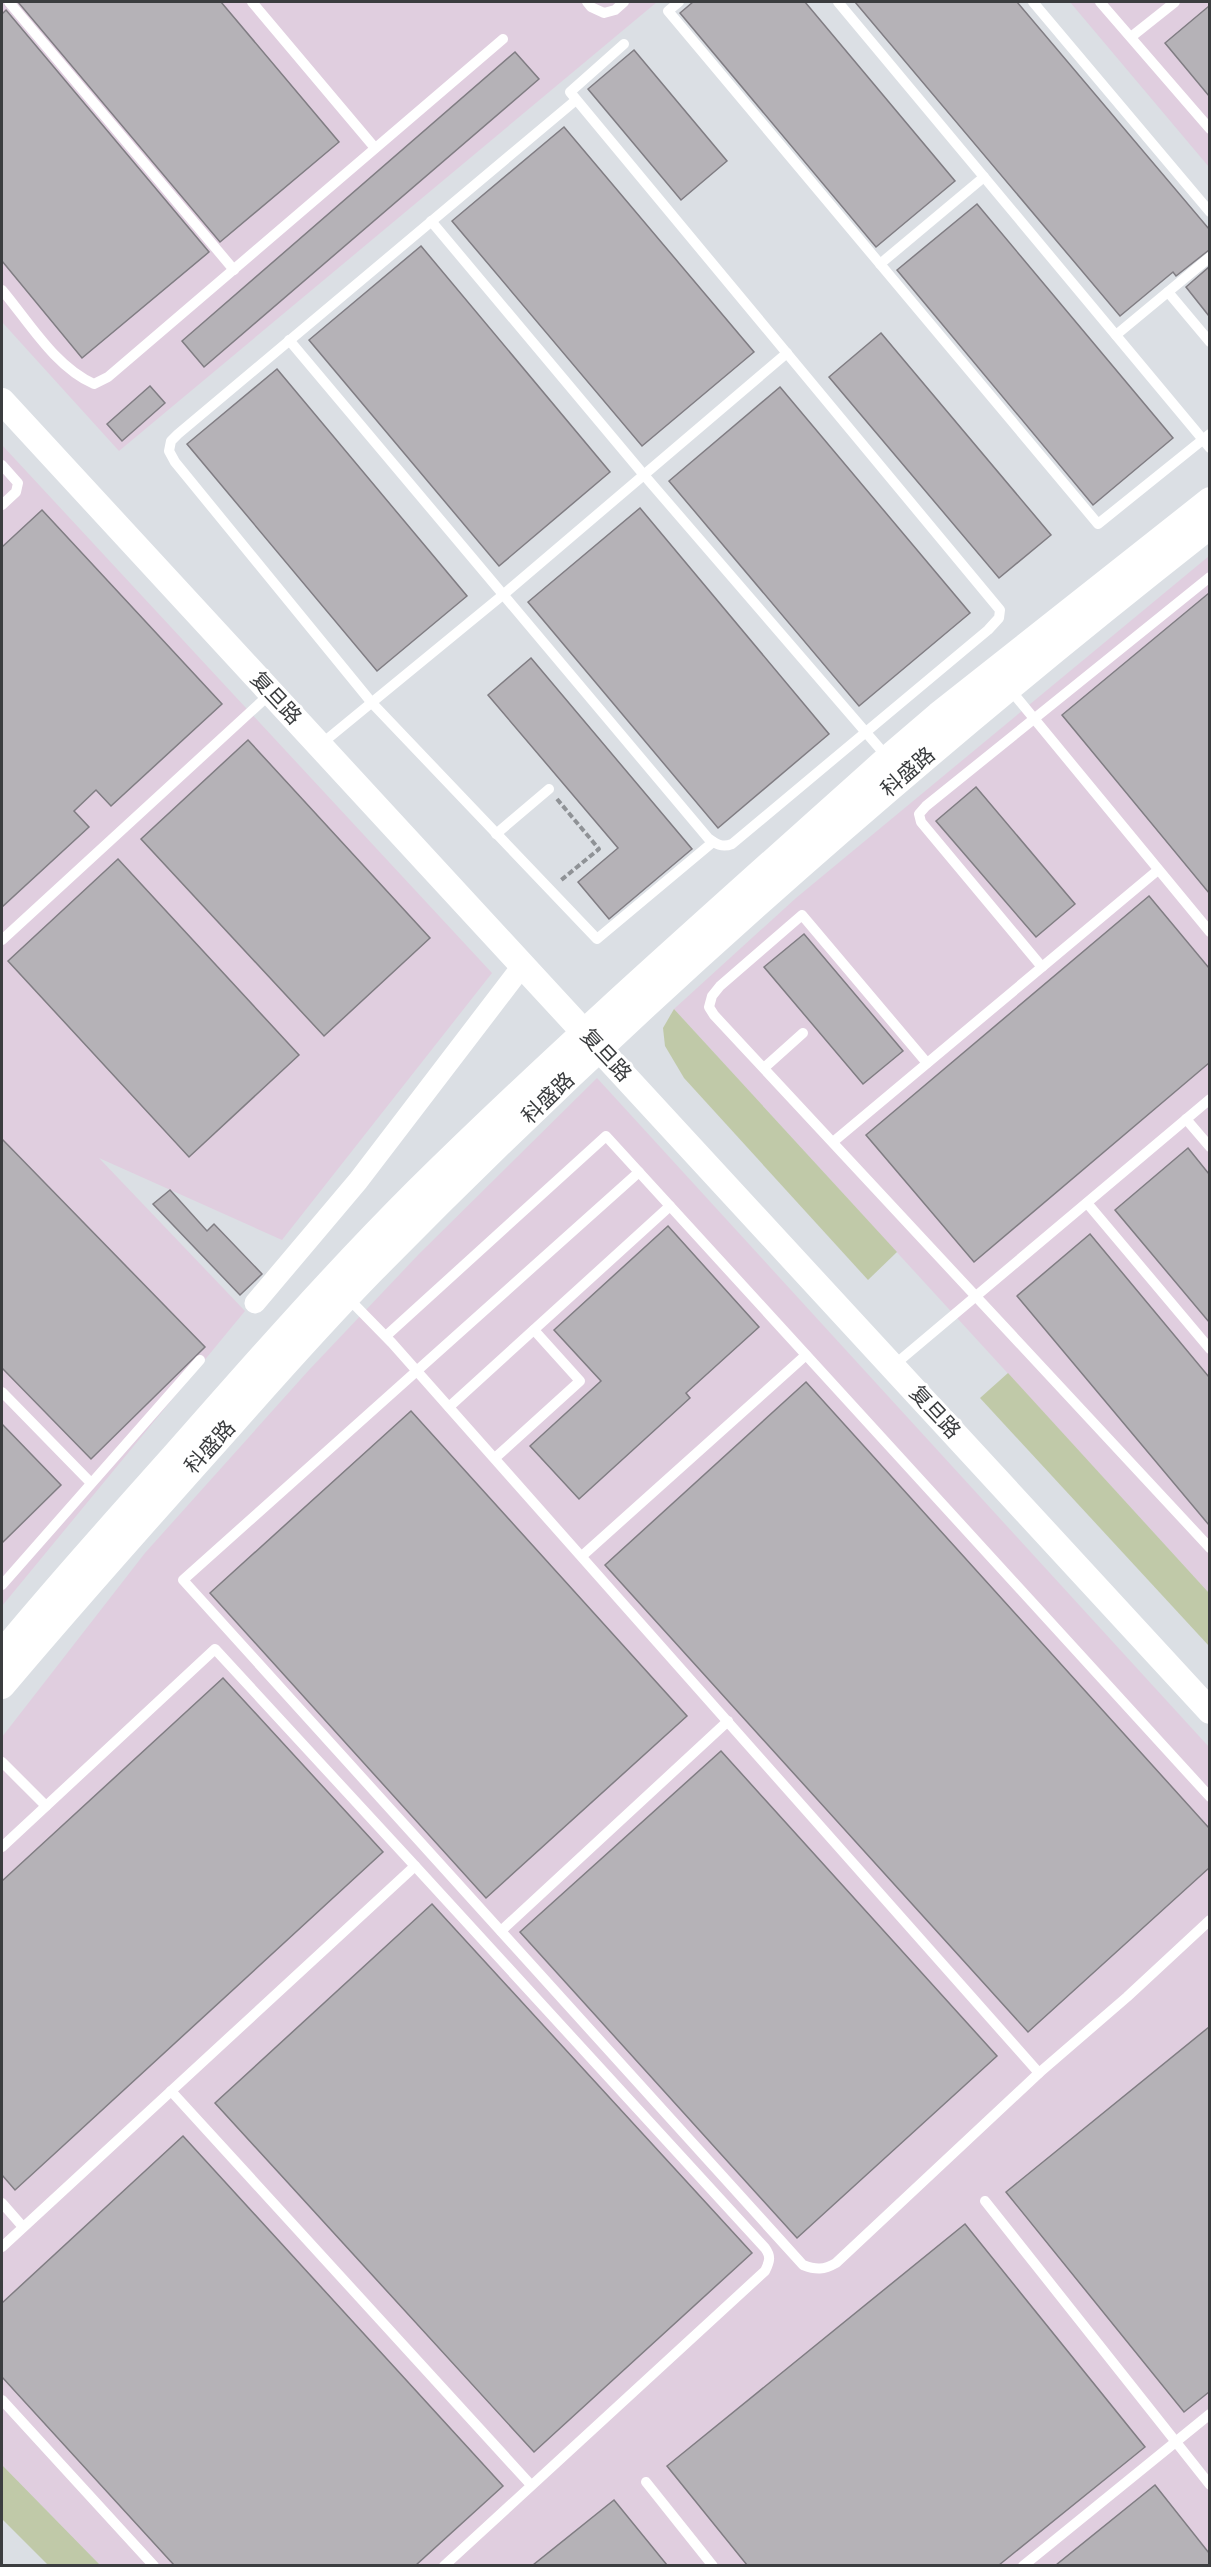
<svg xmlns="http://www.w3.org/2000/svg" width="1211" height="2567" font-family="Spectral,'Noto Sans SC',serif">
<style>
.industrial{fill:#e0cedf}
.green{fill:#c0c9a8}
.building{fill:#b5b2b7;stroke:#807d83;stroke-width:1.5}
.lines{fill:none;stroke-linecap:round;stroke-linejoin:round}
.path{stroke:#8f9296;stroke-width:4;stroke-dasharray:6 3;stroke-linecap:butt}
.service{stroke:#fff;stroke-width:10}
.minor{stroke:#fff;stroke-width:21}
.tertiary{stroke:#fff;stroke-width:26}
.labels{text-anchor:middle;stroke-width:6;stroke-linejoin:round;paint-order:stroke}
.street-label{font-size:21px;fill:#3b3d3f;stroke:#fff}
</style>
<rect width="100%" height="100%" fill="#dbdfe4"/>
<!-- industrial -->
<g class="industrial">
<path d="M 2,2 L 657,2 L 119,451 L 2,322 Z"/>
<path d="M 1070,2 L 1209,2 L 1209,167 Z"/>
<path d="M 2,445 L 492,973 L 282,1240 L 99,1158 L 245,1311 L 2,1606 Z"/>
<path d="M 1209,556 L 1209,1593 L 674,1009 L 796,898 Z"/>
<path d="M 597,1078 L 1209,1747 L 1209,2565 L 100,2565 L 2,2465 L 2,1737 L 145,1553 L 309,1370 L 418,1255 Z"/>
</g>
<!-- green -->
<g class="green">
<path d="M 674,1009 L 897,1252 L 868,1280 L 684,1078 L 665,1046 L 663,1028 Z"/>
<path d="M 1008,1373 L 1209,1593 L 1209,1646 L 980,1398 Z"/>
<path d="M 2,2465 L 100,2565 L 48,2565 L 2,2519 Z"/>
</g>
<!-- building -->
<g class="building">
<path d="M 18,2 L 221,2 L 339,142 L 220,242 Z"/>
<path d="M 693,2 L 805,2 L 955,181 L 876,247 L 680,13 Z"/>
<path d="M 855,2 L 1017,2 L 1209,229 L 1209,250 L 1176,276 L 1173,272 L 1120,316 Z"/>
<path d="M 1209,6 L 1209,96 L 1165,43 Z"/>
<path d="M 6,10 L 209,252 L 82,358 L 2,261 L 2,14 Z"/>
<path d="M 634,50 L 727,161 L 681,200 L 588,89 Z"/>
<path d="M 515,52 L 539,79 L 204,367 L 182,341 Z"/>
<path d="M 564,127 L 754,352 L 642,446 L 452,221 Z"/>
<path d="M 977,204 L 1173,438 L 1093,505 L 897,270 Z"/>
<path d="M 421,246 L 610,472 L 499,566 L 309,340 Z"/>
<path d="M 1209,267 L 1209,316 L 1186,287 Z"/>
<path d="M 881,333 L 1051,535 L 999,578 L 829,377 Z"/>
<path d="M 277,369 L 467,596 L 377,671 L 187,444 Z"/>
<path d="M 150,386 L 165,403 L 122,441 L 107,424 Z"/>
<path d="M 780,387 L 970,613 L 859,706 L 669,481 Z"/>
<path d="M 640,508 L 829,734 L 718,828 L 528,602 Z"/>
<path d="M 42,510 L 222,704 L 111,806 L 96,790 L 74,811 L 89,827 L 2,907 L 2,547 Z"/>
<path d="M 1209,593 L 1209,893 L 1062,715 Z"/>
<path d="M 531,658 L 692,849 L 609,919 L 578,882 L 618,848 L 488,695 Z"/>
<path d="M 248,740 L 430,938 L 324,1036 L 141,839 Z"/>
<path d="M 976,787 L 1075,904 L 1036,937 L 936,821 Z"/>
<path d="M 118,859 L 299,1055 L 189,1157 L 8,961 Z"/>
<path d="M 1149,896 L 1209,968 L 1209,1063 L 974,1262 L 866,1135 Z"/>
<path d="M 804,934 L 903,1051 L 863,1084 L 764,967 Z"/>
<path d="M 2,1139 L 205,1347 L 91,1459 L 2,1368 Z"/>
<path d="M 1188,1148 L 1209,1174 L 1209,1322 L 1115,1210 Z"/>
<path d="M 170,1190 L 207,1231 L 214,1224 L 262,1274 L 240,1295 L 153,1204 Z"/>
<path d="M 668,1226 L 759,1327 L 686,1393 L 690,1398 L 579,1499 L 530,1446 L 601,1381 L 554,1330 Z"/>
<path d="M 1090,1234 L 1209,1377 L 1209,1525 L 1017,1296 Z"/>
<path d="M 806,1382 L 1209,1828 L 1209,1868 L 1028,2032 L 605,1565 Z"/>
<path d="M 411,1411 L 687,1716 L 486,1898 L 210,1593 Z"/>
<path d="M 2,1424 L 61,1485 L 2,1543 Z"/>
<path d="M 223,1678 L 383,1852 L 15,2190 L 2,2175 L 2,1881 Z"/>
<path d="M 721,1751 L 997,2056 L 797,2238 L 520,1932 Z"/>
<path d="M 432,1904 L 752,2253 L 534,2452 L 215,2103 Z"/>
<path d="M 1209,2027 L 1209,2392 L 1184,2412 L 1006,2192 Z"/>
<path d="M 183,2136 L 503,2486 L 416,2565 L 174,2565 L 2,2377 L 2,2303 Z"/>
<path d="M 965,2224 L 1145,2447 L 999,2565 L 747,2565 L 667,2466 Z"/>
<path d="M 1155,2485 L 1209,2553 L 1209,2565 L 1056,2565 Z"/>
<path d="M 614,2500 L 667,2565 L 533,2565 Z"/>
</g>
<g class="lines">
<!-- path -->
<path class="path" d="M 557,799 L 599,849 L 560,881"/>
<!-- service -->
<g class="service">
<path d="M 9,2 L 234,270"/>
<path d="M 252,2 L 375,148"/>
<path d="M 587,2 L 591,7 L 604,13 L 615,10 L 624,2"/>
<path d="M 679,2 L 668,11 L 1098,524 L 1210,434"/>
<path d="M 838,2 L 1210,448"/>
<path d="M 1033,2 L 1210,212"/>
<path d="M 1100,2 L 1210,129"/>
<path d="M 1131,37 L 1175,2"/>
<path d="M 576,100 L 178,434 L 171,441 L 169,451 L 175,462 L 372,703 L 597,939 L 713,842"/>
<path d="M 431,221 L 644,475 L 888,758"/>
<path d="M 880,264 L 984,177"/>
<path d="M 2,290 C 29,322 55,367 94,384 L 108,377 L 503,39"/>
<path d="M 1168,292 L 1210,342"/>
<path d="M 1116,335 L 1210,257"/>
<path d="M 289,340 L 708,838 C 716,844 722,848 732,844 L 988,630 L 999,618 L 1000,610 L 570,92 L 624,44"/>
<path d="M 2,465 L 18,483 L 16,492 L 2,505"/>
<path d="M 1008,687 L 1210,932"/>
<path d="M 320,745 L 504,594 L 787,353"/>
<path d="M 496,834 L 549,789"/>
<path d="M 2,940 L 271,693"/>
<path d="M 1042,967 L 921,822 L 919,814 L 926,806 L 1210,577"/>
<path d="M 927,1063 L 802,915 L 720,986 L 712,996 L 709,1007 L 714,1015 L 1210,1548"/>
<path d="M 764,1068 L 803,1033"/>
<path d="M 1186,1119 L 1210,1147"/>
<path d="M 833,1142 L 1158,870"/>
<path d="M 639,1172 L 183,1580 L 803,2265 C 816,2270 824,2270 836,2263 L 1039,2073 L 1127,1997 L 1210,1920"/>
<path d="M 1087,1203 L 1210,1349"/>
<path d="M 346,1296 L 392,1343 L 1039,2073"/>
<path d="M 386,1336 L 606,1136 L 1210,1797"/>
<path d="M 893,1366 L 1210,1099"/>
<path d="M 2,1392 L 91,1483"/>
<path d="M 449,1407 L 670,1206"/>
<path d="M 495,1458 L 580,1381 L 534,1330"/>
<path d="M 582,1556 L 806,1355"/>
<path d="M 2,1585 L 200,1360"/>
<path d="M 2,1762 L 46,1806"/>
<path d="M 2,1847 L 215,1649 L 415,1866 L 2,2247"/>
<path d="M 415,1866 L 765,2248 C 771,2256 770,2261 765,2271 L 444,2566"/>
<path d="M 501,1931 L 728,1721"/>
<path d="M 171,2091 L 531,2485"/>
<path d="M 985,2201 L 1210,2485"/>
<path d="M 2,2203 L 23,2227"/>
<path d="M 2,2400 L 154,2566"/>
<path d="M 646,2482 L 713,2566"/>
<path d="M 1023,2566 L 1210,2414"/>
</g>
<!-- minor -->
<path class="minor" d="M 255,1303 L 358,1181 L 523,965"/>
<!-- tertiary -->
<g class="tertiary">
<path d="M 2,401 L 1210,1711"/>
<path d="M 2,1653 C 57,1586 115,1522 173,1457 C 252,1367 332,1276 417,1191 C 569,1041 730,900 888,758 L 938,715 L 1210,500"/>
<path d="M 2,1686 C 76,1598 153,1512 230,1426 C 276,1374 323,1321 372,1271 C 634,1004 916,757 1210,526"/>
</g>
</g>
<g class="labels">
<!-- street labels -->
<g class="street-label">
<text transform="translate(276 698) rotate(47)" y="7">复旦路</text>
<text transform="translate(908 772) rotate(-41)" y="7">科盛路</text>
<text transform="translate(606 1055) rotate(47)" y="7">复旦路</text>
<text transform="translate(548 1098) rotate(-44)" y="7">科盛路</text>
<text transform="translate(935 1412) rotate(47)" y="7">复旦路</text>
<text transform="translate(210 1447) rotate(-48)" y="7">科盛路</text>
</g>
</g>
<!-- border -->
<rect width="1211" height="2567" fill="none" stroke="#3b3d3f" stroke-width="6"/>
</svg>
